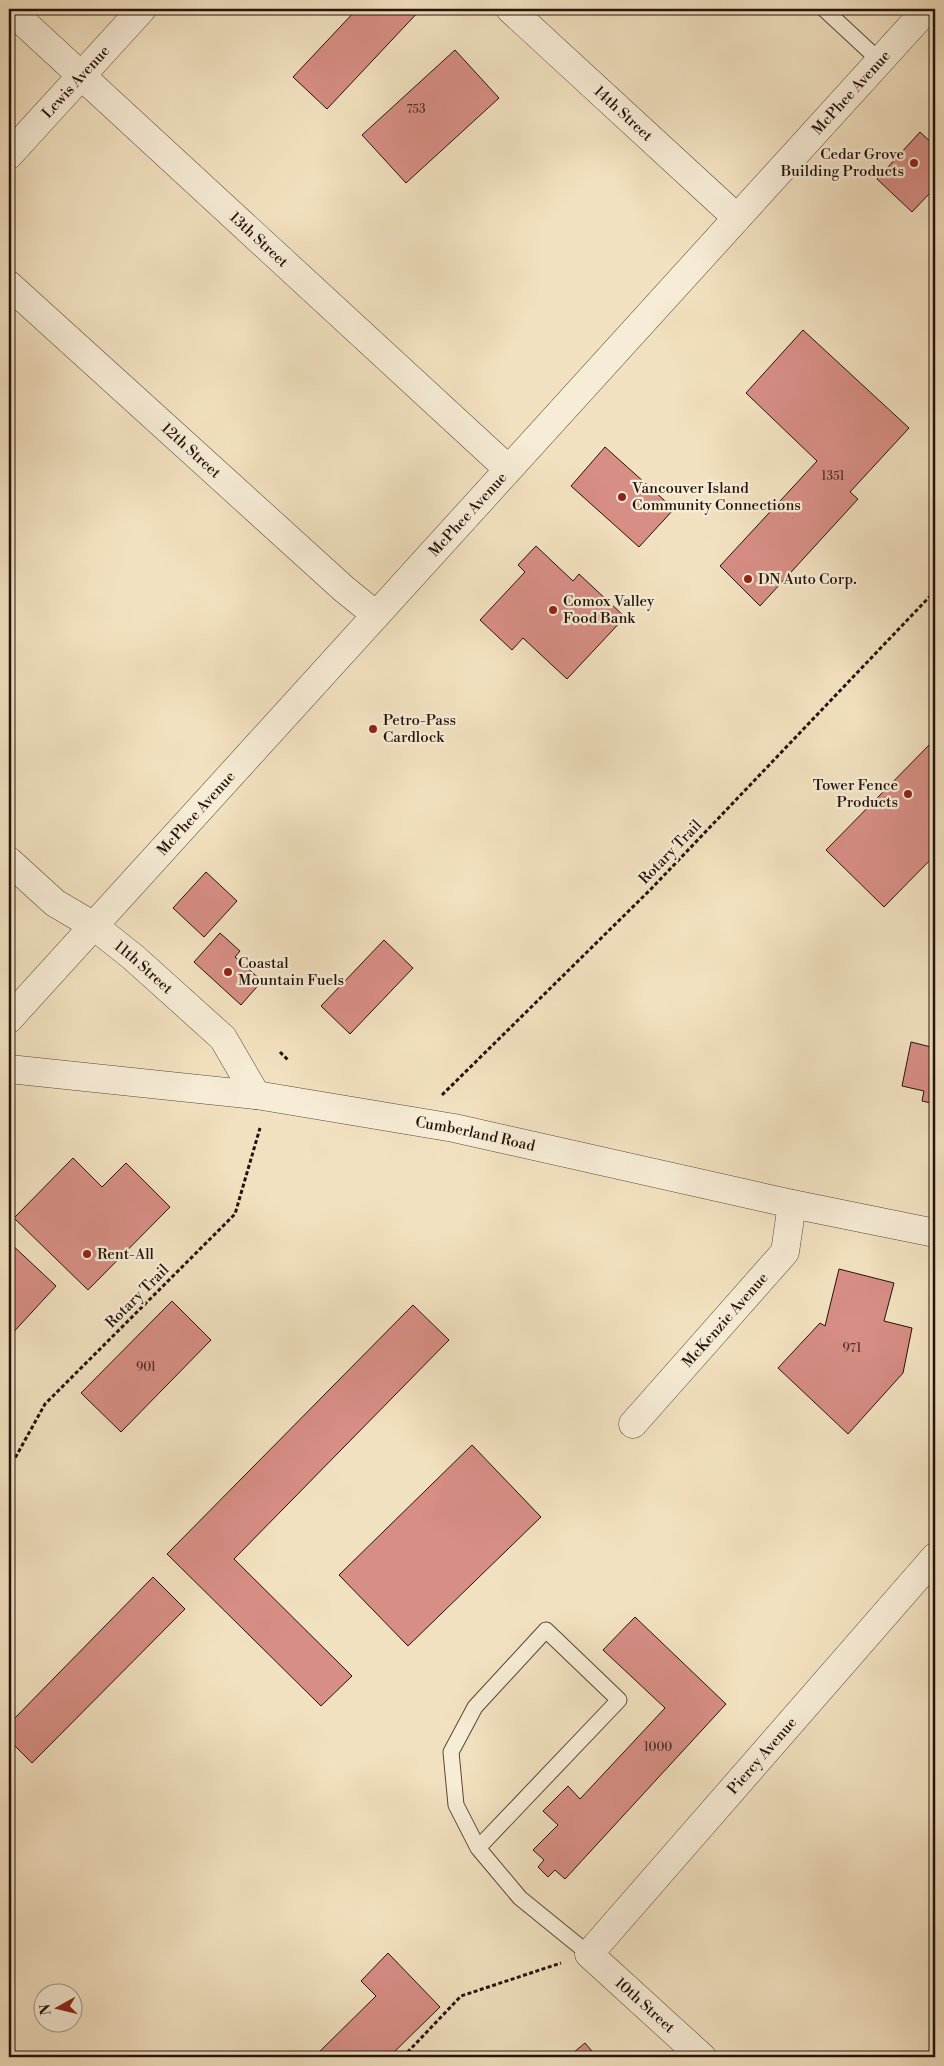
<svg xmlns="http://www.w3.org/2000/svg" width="944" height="2066" font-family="'Libre Bodoni',serif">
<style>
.building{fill:#d78e85;stroke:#24120b}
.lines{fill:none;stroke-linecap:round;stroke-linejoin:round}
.service-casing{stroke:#584638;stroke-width:17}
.minor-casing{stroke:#584638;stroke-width:29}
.tertiary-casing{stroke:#584638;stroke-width:29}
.path{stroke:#24120b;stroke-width:3;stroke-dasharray:4 2.5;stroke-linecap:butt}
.service{stroke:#f7ecd6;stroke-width:15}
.minor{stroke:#f7ecd6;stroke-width:28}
.tertiary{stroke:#f7ecd6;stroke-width:28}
.poi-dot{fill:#8f2418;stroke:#f7ecd6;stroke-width:2}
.labels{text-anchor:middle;stroke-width:4.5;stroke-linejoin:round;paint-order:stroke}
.number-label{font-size:12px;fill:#51312a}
.street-label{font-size:15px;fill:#24120b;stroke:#f7ecd6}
.poi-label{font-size:15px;fill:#24120b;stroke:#f7ecd6;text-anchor:start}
</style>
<rect width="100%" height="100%" fill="#f2e1c0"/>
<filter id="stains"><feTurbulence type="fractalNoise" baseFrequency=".004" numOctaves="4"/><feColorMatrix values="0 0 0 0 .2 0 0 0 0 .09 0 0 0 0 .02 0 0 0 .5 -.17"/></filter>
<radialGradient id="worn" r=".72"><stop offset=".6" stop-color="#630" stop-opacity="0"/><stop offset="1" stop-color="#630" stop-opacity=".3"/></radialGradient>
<!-- building -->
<g class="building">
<path d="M 357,9 L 421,9 L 327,109 L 293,77 Z"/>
<path d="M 455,50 L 499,98 L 406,183 L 362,135 Z"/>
<path d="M 920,132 L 935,146 L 935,200 L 929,194 L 912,212 L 877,179 Z"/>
<path d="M 803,330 L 909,428 L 850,492 L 858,499 L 760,606 L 720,566 L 817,461 L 746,393 Z"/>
<path d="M 605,447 L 674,509 L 639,547 L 571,486 Z"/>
<path d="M 536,546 L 573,581 L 579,574 L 625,617 L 567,679 L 523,638 L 512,650 L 480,620 L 525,572 L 518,565 Z"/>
<path d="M 935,739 L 935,855 L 884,907 L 826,850 Z"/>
<path d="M 206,872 L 237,901 L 204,937 L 173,908 Z"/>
<path d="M 220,933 L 240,951 L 235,957 L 262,981 L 241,1005 L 194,962 Z"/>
<path d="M 384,940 L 413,968 L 350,1034 L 321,1006 Z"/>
<path d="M 911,1042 L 935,1048 L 935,1104 L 922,1101 L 924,1091 L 902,1086 Z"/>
<path d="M 73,1158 L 102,1187 L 126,1163 L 170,1207 L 88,1290 L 14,1218 Z"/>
<path d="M 9,1242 L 56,1286 L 9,1337 Z"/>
<path d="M 839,1269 L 894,1283 L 884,1321 L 912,1328 L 903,1373 L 848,1434 L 778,1368 L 820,1323 L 825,1326 Z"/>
<path d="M 172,1301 L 211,1340 L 121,1432 L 81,1393 Z"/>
<path d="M 413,1305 L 449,1340 L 234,1559 L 352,1676 L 321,1706 L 167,1554 Z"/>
<path d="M 472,1445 L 541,1517 L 408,1646 L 339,1575 Z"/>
<path d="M 153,1577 L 185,1609 L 32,1763 L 9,1740 L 9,1724 Z"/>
<path d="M 635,1617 L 726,1704 L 565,1879 L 555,1870 L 548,1877 L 538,1867 L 544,1860 L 533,1850 L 558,1825 L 543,1811 L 568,1786 L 580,1799 L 665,1708 L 603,1650 Z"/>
<path d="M 388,1953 L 440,2007 L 389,2057 L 314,2057 L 376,1996 L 361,1981 Z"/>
<path d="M 585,2043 L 597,2057 L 568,2057 Z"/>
</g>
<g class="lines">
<defs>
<g id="service">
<path d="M 824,9 L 880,61"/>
<path d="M 478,1848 L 619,1700 L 546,1630 L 475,1707 L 451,1752 L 456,1805 L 478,1848 L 520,1898 L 589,1954"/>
</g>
<g id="minor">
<path id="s1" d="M 9,9 L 508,469"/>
<path id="s2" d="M 510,9 L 737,218"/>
<path id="s3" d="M 9,155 L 142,9"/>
<path id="s4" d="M 9,285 L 344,589 L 376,615"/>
<path id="s5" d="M 9,861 L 55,903 L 94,926 L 133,957 L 223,1038 L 256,1095"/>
<path id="s6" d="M 9,1019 L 927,9"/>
<path id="s7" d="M 633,1424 L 785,1252 L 792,1204"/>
<path id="s8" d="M 702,2057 L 589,1954 L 935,1557"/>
</g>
<g id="tertiary">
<path id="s9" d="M 9,1069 L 256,1095 L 454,1128 L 792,1204 L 935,1233"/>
</g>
</defs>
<!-- service casing -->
<use href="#service" class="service-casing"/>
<!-- minor casing -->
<use href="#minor" class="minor-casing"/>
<!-- tertiary casing -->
<use href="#tertiary" class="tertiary-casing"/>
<!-- path -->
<g class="path">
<path d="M 280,1052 L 289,1061"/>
<path d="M 442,1095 L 651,889 L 935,591"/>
<path d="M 9,1469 L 45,1404 L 235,1214 L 260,1128"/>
<path d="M 403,2057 L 461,1996 L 561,1963"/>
</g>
<!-- service -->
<use href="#service" class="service"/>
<!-- minor -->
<use href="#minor" class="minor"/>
<!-- tertiary -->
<use href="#tertiary" class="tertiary"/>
</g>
<!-- markers -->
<g class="poi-dot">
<circle cx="914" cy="163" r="5"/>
<circle cx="622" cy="497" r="5"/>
<circle cx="748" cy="579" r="5"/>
<circle cx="553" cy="610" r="5"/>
<circle cx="373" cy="729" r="5"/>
<circle cx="908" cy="794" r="5"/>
<circle cx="228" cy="972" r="5"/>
<circle cx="87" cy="1254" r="5"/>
</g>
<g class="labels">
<!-- number labels -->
<g class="number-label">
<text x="416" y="113">753</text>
<text x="833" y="480">1351</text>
<text x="852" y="1352">971</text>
<text x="146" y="1371">901</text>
<text x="658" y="1751">1000</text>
</g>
<!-- street labels -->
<g class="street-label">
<text dy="5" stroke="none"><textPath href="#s3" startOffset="99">Lewis Avenue</textPath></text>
<text dy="5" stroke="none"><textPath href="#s6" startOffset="1252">McPhee Avenue</textPath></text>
<text dy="5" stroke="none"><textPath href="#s2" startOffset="154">14th Street</textPath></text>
<text dy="5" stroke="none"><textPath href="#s1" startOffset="340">13th Street</textPath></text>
<text dy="5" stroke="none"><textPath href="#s4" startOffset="246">12th Street</textPath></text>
<text dy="5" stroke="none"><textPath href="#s6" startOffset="682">McPhee Avenue</textPath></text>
<text dy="5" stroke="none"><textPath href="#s6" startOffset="278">McPhee Avenue</textPath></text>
<text transform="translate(670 852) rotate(-46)" y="5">Rotary Trail</text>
<text dy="5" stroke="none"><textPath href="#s5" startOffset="172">11th Street</textPath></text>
<text dy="5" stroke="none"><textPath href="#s9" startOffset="471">Cumberland Road</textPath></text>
<text transform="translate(137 1296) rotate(-45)" y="5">Rotary Trail</text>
<text dy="5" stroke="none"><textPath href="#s7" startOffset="139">McKenzie Avenue</textPath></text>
<text dy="5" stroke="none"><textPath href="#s8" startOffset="416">Piercy Avenue</textPath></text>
<text transform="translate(645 2005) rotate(42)" y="5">10th Street</text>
</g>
<!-- poi labels -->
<g class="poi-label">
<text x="904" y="159" text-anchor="end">Cedar Grove<tspan x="904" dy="17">Building Products</tspan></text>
<text x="632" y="493">Vancouver Island<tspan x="632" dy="17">Community Connections</tspan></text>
<text x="758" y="584">DN Auto Corp.</text>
<text x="563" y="606">Comox Valley<tspan x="563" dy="17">Food Bank</tspan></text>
<text x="383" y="725">Petro-Pass<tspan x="383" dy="17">Cardlock</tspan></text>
<text x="898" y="790" text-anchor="end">Tower Fence<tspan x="898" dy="17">Products</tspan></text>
<text x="238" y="968">Coastal<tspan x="238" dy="17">Mountain Fuels</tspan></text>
<text x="97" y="1259">Rent-All</text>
</g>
</g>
<!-- margin -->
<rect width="944" height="2066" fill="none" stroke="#f2e1c0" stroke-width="30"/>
<rect x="10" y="10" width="924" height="2046" fill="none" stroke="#24120b" stroke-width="2.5"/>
<rect x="15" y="15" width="914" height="2036" fill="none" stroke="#24120b"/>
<!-- north arrow -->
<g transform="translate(58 2008) rotate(262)"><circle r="24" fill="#f7ecd6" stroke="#a39585"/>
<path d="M0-4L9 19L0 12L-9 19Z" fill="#8f2418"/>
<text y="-8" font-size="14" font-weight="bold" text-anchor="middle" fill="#24120b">N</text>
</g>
<rect width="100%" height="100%" filter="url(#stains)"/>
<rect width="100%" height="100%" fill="url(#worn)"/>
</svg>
